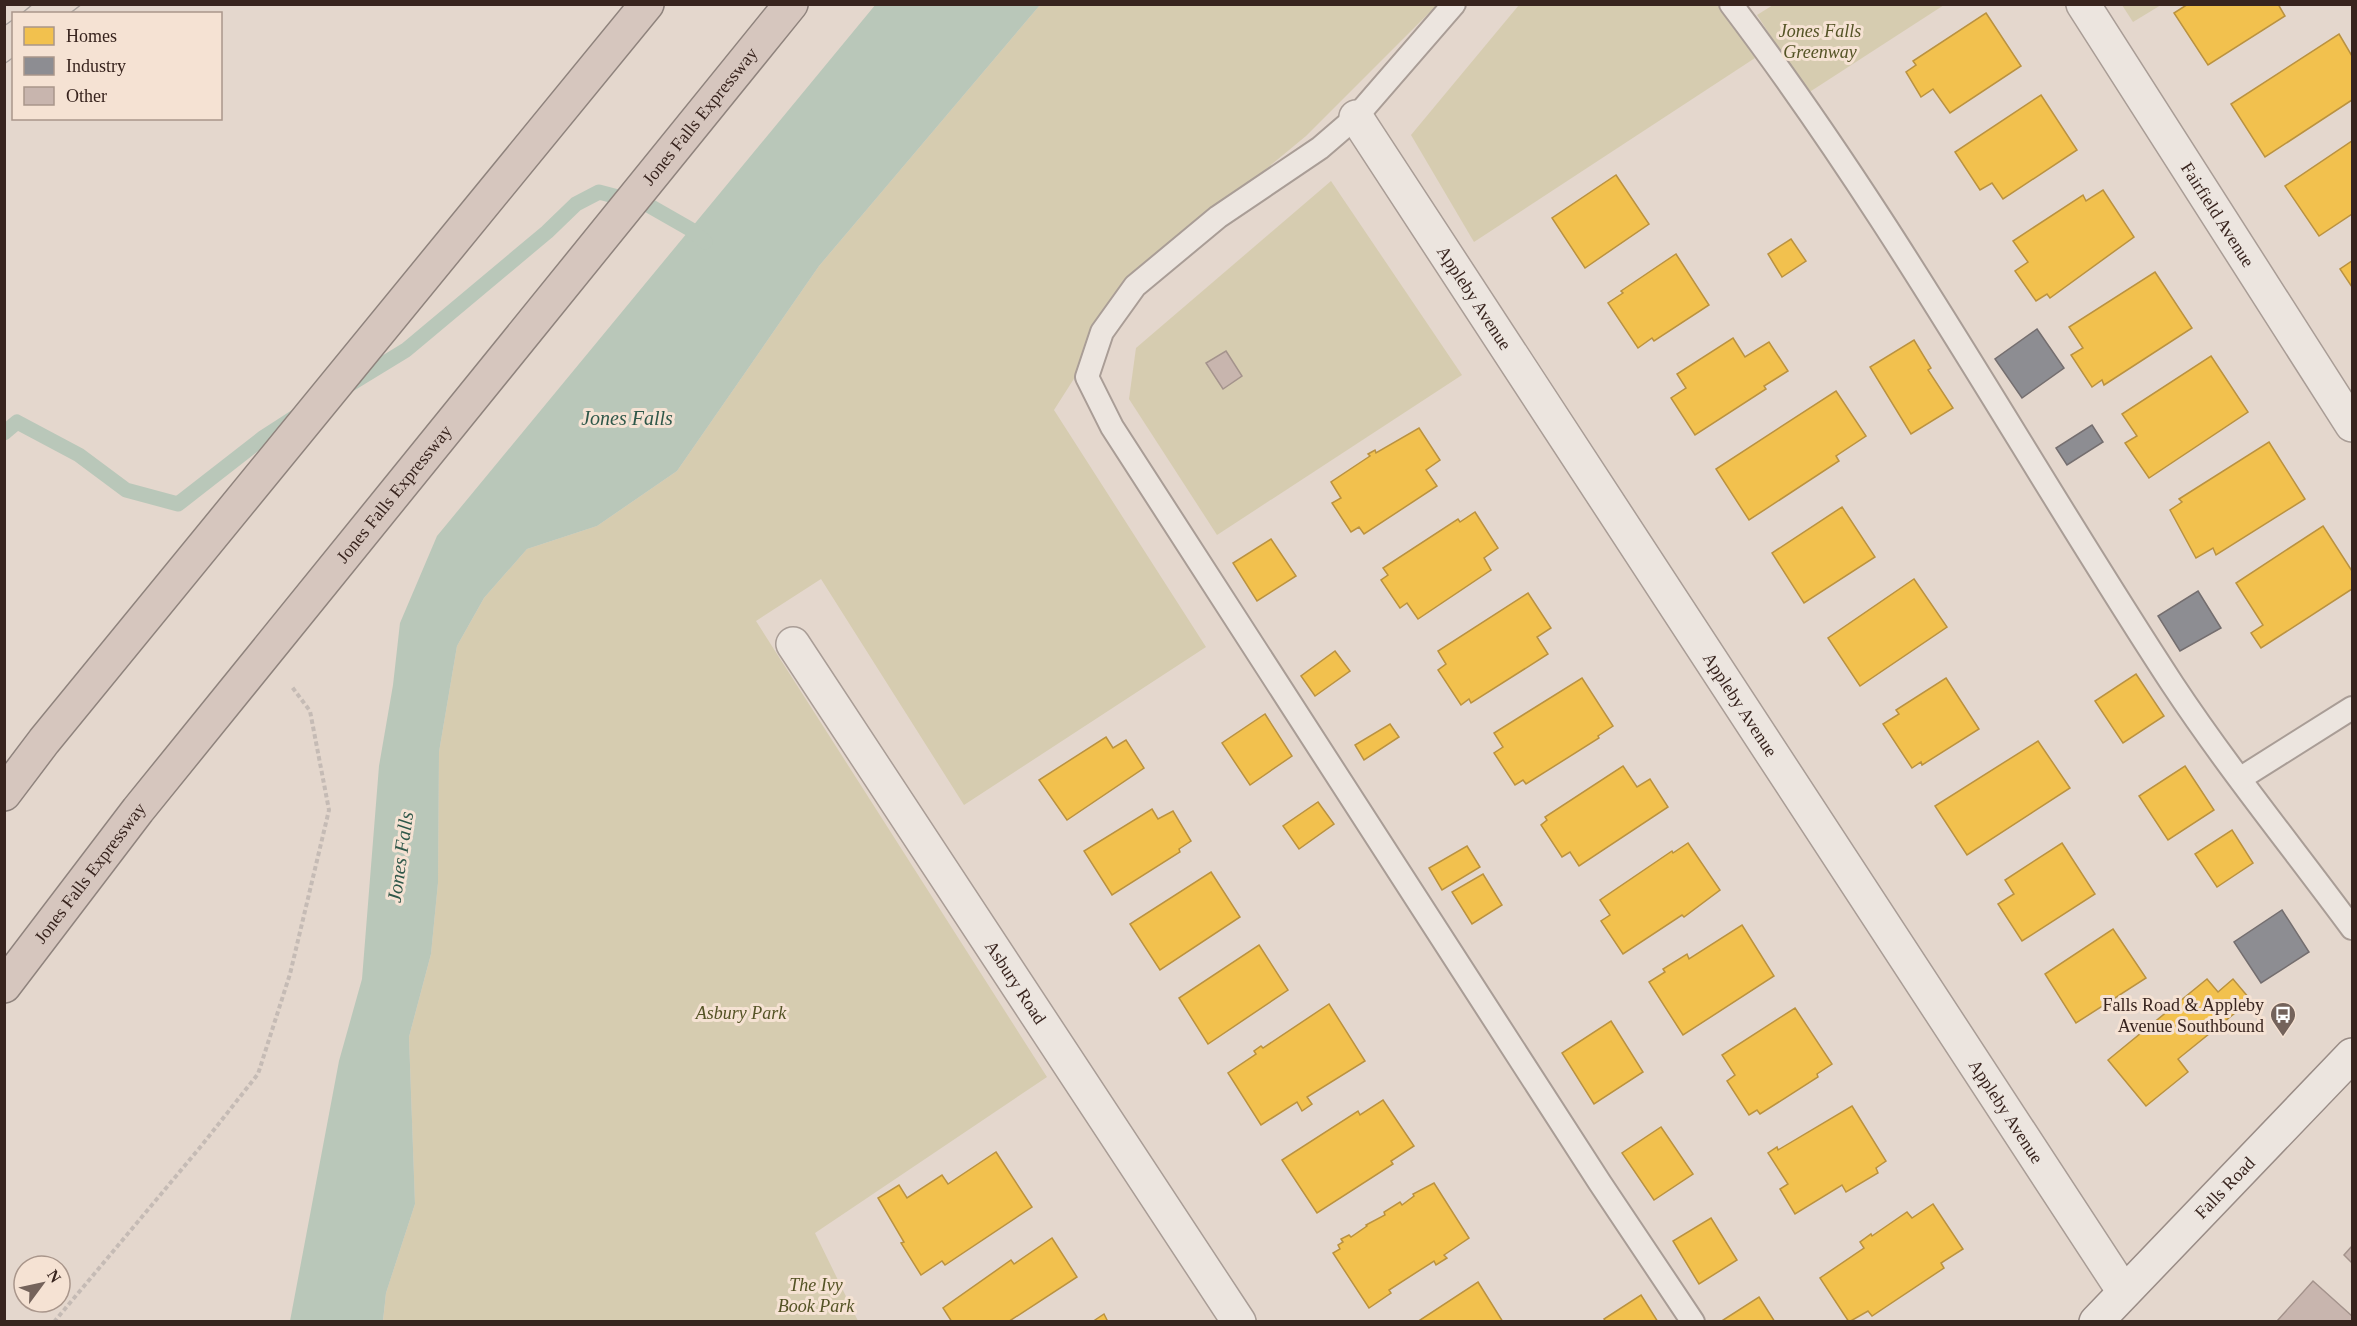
<svg xmlns="http://www.w3.org/2000/svg" width="2357" height="1326" font-family="Georgia,serif">
<style>
.green{fill:#d6ccb0}
.water{fill:#b9c7b9}
.homes{fill:#f2c14e;stroke:#ba9240;stroke-width:1.5}
.industry{fill:#8d8d92;stroke:#746e6f;stroke-width:1.5}
.lines{fill:none;stroke-linecap:round;stroke-linejoin:round}
.stream{stroke:#b9c7b9;stroke-width:15}
.building{fill:#c8b5ae;stroke:#a4938c;stroke-width:1.5}
.service-casing{stroke:#a99d96;stroke-width:26}
.minor-casing{stroke:#a99d96;stroke-width:36}
.secondary-casing{stroke:#998c86;stroke-width:36}
.motorway-casing{stroke:#8f837d;stroke-width:36}
.path{stroke:#c5bbb5;stroke-width:4;stroke-dasharray:4.5 3;stroke-linecap:butt}
.service{stroke:#ece5df;stroke-width:22}
.minor{stroke:#ece5df;stroke-width:33}
.secondary{stroke:#ece5df;stroke-width:33}
.motorway{stroke:#d6c6be;stroke-width:33}
.tram{stroke:#aba49f;stroke-width:1.5}
.labels{text-anchor:middle;stroke-width:6;stroke-linejoin:round;paint-order:stroke}
.park-label{font-size:18px;font-style:italic;fill:#545325;stroke:#f5e2d3}
.street-label{font-size:18px;fill:#38241e;stroke:#f5e2d3}
.poi-label{font-size:18px;fill:#38241e;stroke:#f5e2d3;text-anchor:end}
.water-label{font-size:20px;font-style:italic;fill:#2e5749;stroke:#f5e2d3}
</style>
<rect width="100%" height="100%" fill="#e4d7cd"/>
<!-- green -->
<g class="green">
<path d="M 1040,5 L 1437,5 L 1306,136 L 1142,272 L 1054,410 L 1206,647 L 964,805 L 821,579 L 756,621 L 1047,1077 L 815,1233 L 858,1321 L 383,1322 L 386,1293 L 415,1204 L 409,1037 L 431,954 L 438,883 L 439,752 L 457,646 L 484,598 L 527,549 L 597,526 L 677,471 L 819,266 Z"/>
<path d="M 1519,5 L 1721,5 L 1755,58 L 1474,242 L 1411,135 Z"/>
<path d="M 1773,5 L 1944,5 L 1808,93 L 1757,15 Z"/>
<path d="M 2122,5 L 2161,5 L 2133,22 Z"/>
<path d="M 1331,181 L 1462,375 L 1217,535 L 1129,399 L 1136,348 Z"/>
</g>
<!-- water -->
<path class="water" d="M 876,4 L 1040,5 L 819,266 L 677,471 L 597,526 L 527,549 L 484,598 L 457,646 L 439,752 L 438,883 L 431,954 L 409,1037 L 415,1204 L 386,1293 L 383,1321 L 290,1321 L 339,1061 L 362,979 L 379,766 L 393,685 L 400,623 L 437,536 Z"/>
<!-- homes -->
<g class="homes">
<path d="M 2188,4 L 2278,4 L 2285,16 L 2208,65 L 2174,13 Z"/>
<path d="M 1986,13 L 2021,66 L 1950,113 L 1933,89 L 1921,97 L 1906,72 L 1916,65 L 1913,61 Z"/>
<path d="M 2339,34 L 2352,56 L 2352,100 L 2265,157 L 2231,104 Z"/>
<path d="M 2041,95 L 2077,150 L 2003,199 L 1992,183 L 1980,190 L 1955,152 Z"/>
<path d="M 2352,141 L 2352,214 L 2319,236 L 2285,186 Z"/>
<path d="M 1616,175 L 1649,224 L 1585,268 L 1552,218 Z"/>
<path d="M 2103,190 L 2134,237 L 2050,298 L 2047,294 L 2036,301 L 2015,271 L 2028,262 L 2013,241 L 2083,195 L 2086,201 Z"/>
<path d="M 1791,239 L 1806,261 L 1782,277 L 1768,254 Z"/>
<path d="M 1676,254 L 1709,305 L 1654,341 L 1652,338 L 1638,348 L 1608,303 L 1623,293 L 1621,291 Z"/>
<path d="M 2352,261 L 2352,287 L 2340,269 Z"/>
<path d="M 2155,272 L 2192,328 L 2104,385 L 2102,380 L 2092,387 L 2071,355 L 2083,348 L 2069,327 Z"/>
<path d="M 1733,338 L 1745,357 L 1769,342 L 1788,371 L 1764,386 L 1766,389 L 1695,435 L 1671,398 L 1686,388 L 1677,374 Z"/>
<path d="M 1914,340 L 1931,368 L 1928,370 L 1953,408 L 1911,434 L 1870,367 Z"/>
<path d="M 2211,356 L 2248,412 L 2149,478 L 2125,443 L 2137,436 L 2122,414 Z"/>
<path d="M 1836,391 L 1866,436 L 1836,456 L 1839,461 L 1749,520 L 1716,469 Z"/>
<path d="M 1419,428 L 1440,460 L 1426,470 L 1437,486 L 1364,534 L 1359,527 L 1351,532 L 1332,503 L 1341,498 L 1331,482 L 1370,456 L 1368,454 L 1375,450 L 1376,453 Z"/>
<path d="M 2269,442 L 2305,499 L 2216,555 L 2213,548 L 2196,558 L 2170,510 L 2182,502 L 2179,499 Z"/>
<path d="M 1842,507 L 1875,557 L 1804,603 L 1772,553 Z"/>
<path d="M 1475,512 L 1498,548 L 1484,558 L 1491,570 L 1418,619 L 1407,603 L 1400,608 L 1381,580 L 1388,575 L 1383,568 L 1458,519 L 1460,522 Z"/>
<path d="M 2323,526 L 2352,571 L 2352,589 L 2261,648 L 2251,633 L 2263,625 L 2236,583 Z"/>
<path d="M 1271,539 L 1296,576 L 1257,601 L 1233,563 Z"/>
<path d="M 1914,579 L 1947,627 L 1860,686 L 1828,638 Z"/>
<path d="M 1528,593 L 1551,628 L 1537,637 L 1548,654 L 1471,703 L 1469,699 L 1461,705 L 1438,670 L 1446,664 L 1438,651 Z"/>
<path d="M 1335,651 L 1350,671 L 1315,696 L 1301,676 Z"/>
<path d="M 2136,674 L 2164,716 L 2123,743 L 2095,701 Z"/>
<path d="M 1582,678 L 1613,726 L 1598,736 L 1599,738 L 1526,784 L 1523,780 L 1515,785 L 1494,753 L 1503,747 L 1494,733 Z"/>
<path d="M 1946,678 L 1979,729 L 1922,765 L 1921,762 L 1912,768 L 1883,724 L 1899,714 L 1896,710 Z"/>
<path d="M 1265,714 L 1292,756 L 1250,785 L 1222,743 Z"/>
<path d="M 1390,724 L 1399,737 L 1364,760 L 1355,745 Z"/>
<path d="M 1106,737 L 1113,748 L 1126,740 L 1144,768 L 1067,820 L 1039,780 Z"/>
<path d="M 2038,741 L 2070,788 L 1967,855 L 1935,806 Z"/>
<path d="M 1623,766 L 1637,787 L 1650,779 L 1668,807 L 1579,866 L 1570,852 L 1562,857 L 1541,825 L 1547,820 L 1545,817 Z"/>
<path d="M 2185,766 L 2214,810 L 2168,840 L 2139,796 Z"/>
<path d="M 1318,802 L 1334,824 L 1299,849 L 1283,826 Z"/>
<path d="M 1152,809 L 1158,819 L 1173,811 L 1191,841 L 1179,849 L 1180,852 L 1112,895 L 1084,851 Z"/>
<path d="M 2232,830 L 2253,863 L 2217,887 L 2195,854 Z"/>
<path d="M 1688,843 L 1720,890 L 1684,917 L 1682,915 L 1623,954 L 1601,921 L 1610,915 L 1600,900 L 1672,851 L 1673,853 Z"/>
<path d="M 2062,843 L 2095,894 L 2022,941 L 1998,904 L 2014,894 L 2005,880 Z"/>
<path d="M 1467,846 L 1480,867 L 1442,890 L 1429,868 Z"/>
<path d="M 1211,872 L 1240,917 L 1160,970 L 1130,924 Z"/>
<path d="M 1483,874 L 1502,905 L 1472,924 L 1452,892 Z"/>
<path d="M 1742,925 L 1774,976 L 1683,1035 L 1649,982 L 1665,972 L 1663,969 L 1687,954 L 1689,959 Z"/>
<path d="M 2113,929 L 2146,978 L 2076,1023 L 2045,974 Z"/>
<path d="M 1259,945 L 1288,990 L 1208,1044 L 1179,998 Z"/>
<path d="M 2207,979 L 2218,992 L 2233,979 L 2249,998 L 2234,1011 L 2235,1013 L 2178,1059 L 2188,1072 L 2146,1106 L 2108,1060 Z"/>
<path d="M 1329,1004 L 1365,1061 L 1307,1097 L 1312,1104 L 1302,1111 L 1297,1102 L 1261,1125 L 1228,1073 L 1256,1054 L 1254,1051 L 1261,1046 L 1263,1048 Z"/>
<path d="M 1795,1008 L 1832,1064 L 1817,1074 L 1818,1077 L 1760,1114 L 1757,1110 L 1749,1115 L 1727,1081 L 1735,1075 L 1722,1055 Z"/>
<path d="M 1611,1021 L 1643,1072 L 1594,1104 L 1562,1053 Z"/>
<path d="M 1383,1100 L 1414,1146 L 1391,1161 L 1393,1164 L 1317,1213 L 1282,1160 L 1358,1111 L 1360,1115 Z"/>
<path d="M 1852,1106 L 1886,1161 L 1876,1168 L 1878,1173 L 1846,1192 L 1842,1185 L 1795,1214 L 1780,1189 L 1788,1184 L 1768,1153 L 1777,1147 L 1778,1150 Z"/>
<path d="M 1661,1127 L 1693,1174 L 1654,1200 L 1622,1153 Z"/>
<path d="M 996,1152 L 1032,1207 L 945,1265 L 942,1261 L 921,1275 L 901,1243 L 904,1242 L 878,1198 L 899,1185 L 907,1198 L 942,1175 L 948,1184 Z"/>
<path d="M 1434,1183 L 1469,1238 L 1444,1255 L 1447,1258 L 1436,1265 L 1434,1261 L 1389,1290 L 1391,1293 L 1369,1308 L 1333,1253 L 1340,1249 L 1338,1245 L 1343,1242 L 1341,1239 L 1349,1235 L 1351,1237 L 1367,1226 L 1366,1225 L 1385,1215 L 1384,1212 L 1400,1202 L 1402,1205 L 1414,1196 L 1413,1194 Z"/>
<path d="M 1933,1204 L 1963,1249 L 1941,1263 L 1944,1268 L 1872,1316 L 1868,1311 L 1849,1322 L 1820,1278 L 1864,1248 L 1860,1242 L 1871,1234 L 1872,1236 L 1907,1212 L 1912,1218 Z"/>
<path d="M 1711,1218 L 1737,1260 L 1699,1284 L 1673,1241 Z"/>
<path d="M 1052,1238 L 1077,1277 L 1008,1322 L 952,1322 L 943,1308 L 1011,1260 L 1014,1264 Z"/>
<path d="M 1478,1282 L 1503,1322 L 1417,1322 Z"/>
<path d="M 1641,1295 L 1658,1322 L 1606,1322 L 1604,1319 Z"/>
<path d="M 1759,1297 L 1775,1322 L 1720,1322 Z"/>
<path d="M 1104,1314 L 1108,1322 L 1092,1322 Z"/>
</g>
<!-- industry -->
<g class="industry">
<path d="M 2037,329 L 2064,368 L 2022,398 L 1995,359 Z"/>
<path d="M 2092,425 L 2103,442 L 2067,465 L 2056,448 Z"/>
<path d="M 2198,591 L 2221,628 L 2180,651 L 2158,616 Z"/>
<path d="M 2282,910 L 2309,952 L 2261,983 L 2234,942 Z"/>
</g>
<g class="lines">
<!-- stream -->
<g class="stream">
<path d="M 347,386 L 406,350 L 547,232 L 576,204 L 599,192 L 648,205 L 690,229 L 705,242"/>
<path d="M 4,433 L 17,422 L 79,455 L 126,490 L 178,504 L 264,437 L 295,417"/>
</g>
</g>
<!-- building -->
<g class="building">
<path d="M 1226,351 L 1242,376 L 1223,389 L 1206,363 Z"/>
<path d="M 2352,1246 L 2352,1263 L 2344,1255 Z"/>
<path d="M 2313,1281 L 2352,1316 L 2352,1322 L 2277,1321 Z"/>
</g>
<g class="lines">
<defs>
<g id="service">
<path d="M 1454,4 L 1356,117 L 1320,148 L 1218,217 L 1135,286 L 1102,332 L 1087,377 L 1112,427 L 1600,1183 L 1693,1322"/>
<path d="M 1731,4 C 1895,220 2025,459 2173,685 C 2228,768 2293,848 2352,928"/>
<path d="M 2241,778 L 2352,708"/>
</g>
<g id="minor">
<path id="s1" d="M 2083,4 L 2352,425"/>
<path id="s2" d="M 1356,117 L 2124,1292"/>
<path id="s3" d="M 793,644 L 1239,1322"/>
</g>
<g id="secondary">
<path id="s4" d="M 2096,1322 L 2352,1055"/>
</g>
<g id="motorway">
<path d="M 4,794 L 44,741 L 647,4"/>
<path id="s5" d="M 4,986 L 138,810 L 791,4"/>
</g>
</defs>
<!-- service casing -->
<use href="#service" class="service-casing"/>
<!-- minor casing -->
<use href="#minor" class="minor-casing"/>
<!-- secondary casing -->
<use href="#secondary" class="secondary-casing"/>
<!-- motorway casing -->
<use href="#motorway" class="motorway-casing"/>
<!-- path -->
<path class="path" d="M 54,1322 L 202,1145 L 258,1074 L 290,974 L 329,810 L 310,711 L 292,687"/>
<!-- service -->
<use href="#service" class="service"/>
<!-- minor -->
<use href="#minor" class="minor"/>
<!-- secondary -->
<use href="#secondary" class="secondary"/>
<!-- motorway -->
<use href="#motorway" class="motorway"/>
<!-- tram -->
<g class="tram">
<path d="M 21,14 L 33,4"/>
<path d="M 69,14 L 82,4"/>
<path d="M 4,26 L 14,19"/>
<path d="M 4,64 L 14,57"/>
</g>
</g>
<!-- icons -->
<defs>
<symbol id="bus-pin" viewBox="-11 -11 22 30"><path d="M0 17L-7.5 6A9.5 9.5 0 1 1 7.5 6Z" fill="#74635b" stroke="#f5e2d3"/><path d="M-5-6H5V4H4V6H2V4H-2V6H-4V4H-5ZM-3.5-4V0h7V-4ZM-3.5 1.2v1.5H-2V1.2ZM2 1.2v1.5H3.5V1.2Z" fill="#fff"/></symbol>
</defs>
<g fill-rule="evenodd">
<use href="#bus-pin" x="2268" y="1000" width="30" height="40"/>
</g>
<g class="labels">
<!-- park labels -->
<g class="park-label">
<text x="1820" y="37">Jones Falls<tspan x="1820" dy="21">Greenway</tspan></text>
<text x="741" y="1019">Asbury Park</text>
<text x="816" y="1291">The Ivy<tspan x="816" dy="21">Book Park</tspan></text>
</g>
<!-- street labels -->
<g class="street-label">
<text dy="6" stroke="none"><textPath href="#s5" startOffset="1114">Jones Falls Expressway</textPath></text>
<text dy="6" stroke="none"><textPath href="#s1" startOffset="250">Fairfield Avenue</textPath></text>
<text dy="6" stroke="none"><textPath href="#s2" startOffset="216">Appleby Avenue</textPath></text>
<text dy="6" stroke="none"><textPath href="#s5" startOffset="628">Jones Falls Expressway</textPath></text>
<text dy="6" stroke="none"><textPath href="#s2" startOffset="702">Appleby Avenue</textPath></text>
<text dy="6" stroke="none"><textPath href="#s5" startOffset="142">Jones Falls Expressway</textPath></text>
<text dy="6" stroke="none"><textPath href="#s3" startOffset="405">Asbury Road</textPath></text>
<text dy="6" stroke="none"><textPath href="#s2" startOffset="1188">Appleby Avenue</textPath></text>
<text dy="6" stroke="none"><textPath href="#s4" startOffset="186">Falls Road</textPath></text>
</g>
<!-- poi labels -->
<g class="poi-label">
<text x="2264" y="1011">Falls Road &amp; Appleby<tspan x="2264" dy="21">Avenue Southbound</tspan></text>
</g>
<!-- water labels -->
<g class="water-label">
<text x="627" y="425">Jones Falls</text>
<text transform="translate(400 857) rotate(-82)" y="7">Jones Falls</text>
</g>
</g>
<!-- border -->
<rect width="2357" height="1326" fill="none" stroke="#38241e" stroke-width="12"/>
<!-- legend -->
<rect x="12" y="12" width="210" height="108" fill="#f5e2d3" stroke="#a9968b" stroke-width="1.5"/>
<rect x="24" y="27" width="30" height="18" fill="#f2c14e" stroke="#a9968b" stroke-width="1.5"/>
<text x="66" y="42" font-size="18" fill="#38241e">Homes</text>
<rect x="24" y="57" width="30" height="18" fill="#8d8d92" stroke="#a9968b" stroke-width="1.5"/>
<text x="66" y="72" font-size="18" fill="#38241e">Industry</text>
<rect x="24" y="87" width="30" height="18" fill="#c8b5ae" stroke="#a9968b" stroke-width="1.5"/>
<text x="66" y="102" font-size="18" fill="#38241e">Other</text>
<!-- north arrow -->
<g transform="translate(42 1284) rotate(57)"><circle r="28" fill="#f5e2d3" stroke="#a9968b" stroke-width="1.5"/>
<path d="M0-4.5L10 22L0 15L-10 22Z" fill="#74635b"/>
<text y="-9" font-size="16" font-weight="bold" text-anchor="middle" fill="#38241e">N</text>
</g>
</svg>
